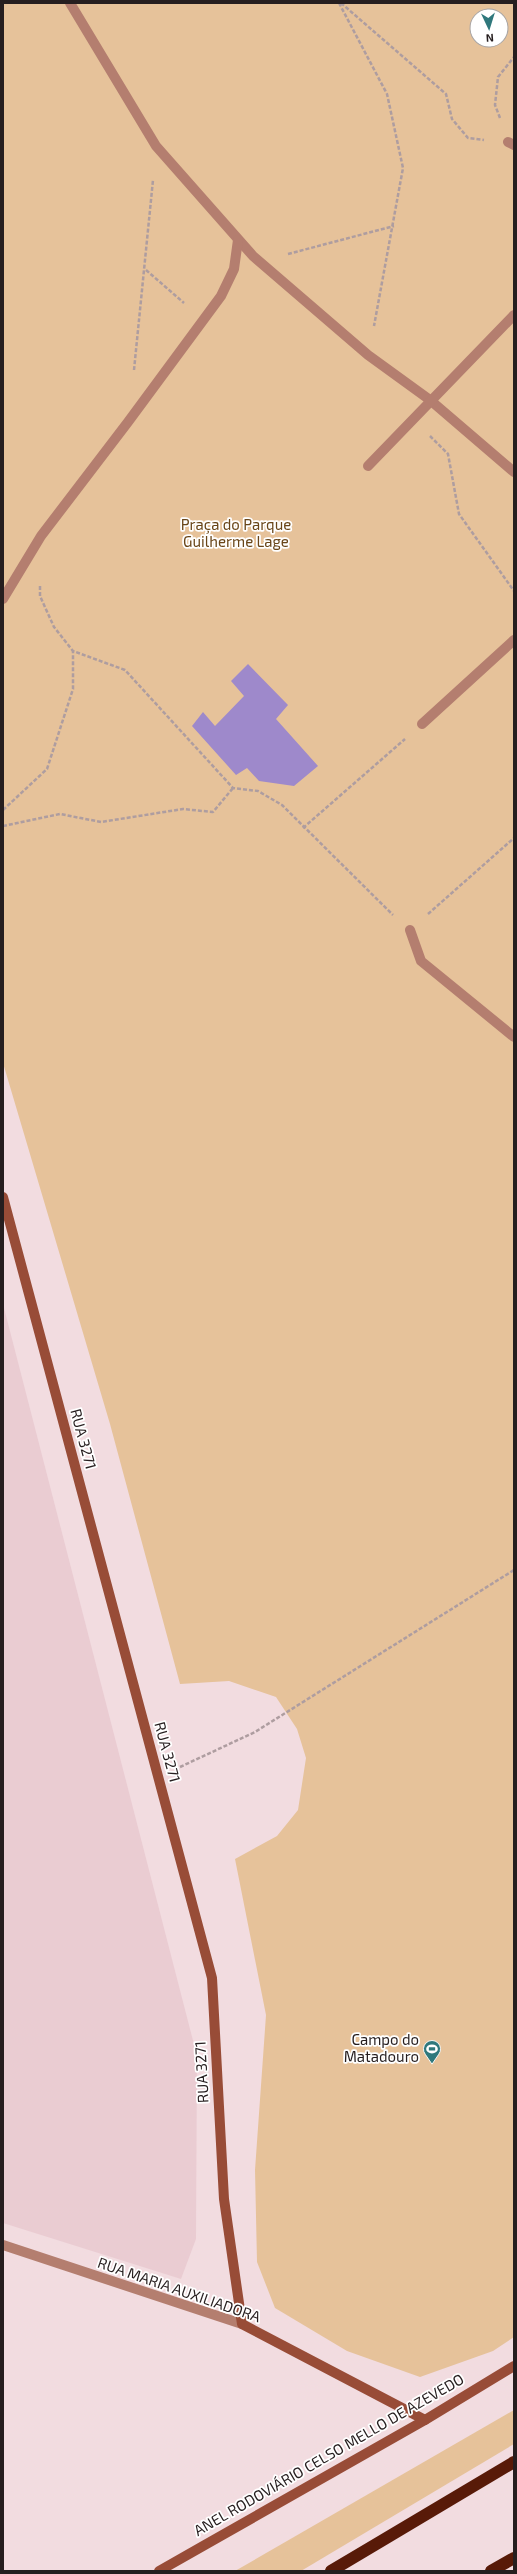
<svg xmlns="http://www.w3.org/2000/svg" width="517" height="2574" font-family="'Exo 2',sans-serif">
<style>
.built{fill:#eaccd2}
.green{fill:#e6c29a;fill-rule:evenodd}
.water{fill:#9e89cb}
.lines{fill:none;stroke-linecap:round;stroke-linejoin:round}
.path{stroke:#ae9da0;stroke-width:2.5;stroke-dasharray:4 2;stroke-linecap:butt}
.street{stroke:#b47e6f;stroke-width:10}
.secondary{stroke:#984c37;stroke-width:10}
.highway{stroke:#581a08;stroke-width:12}
.labels{text-anchor:middle;stroke-width:3.5;stroke-linejoin:round;paint-order:stroke}
.park-label{font-size:15px;fill:#694518;stroke:#fff}
.street-label{font-size:15px;fill:#261e1f;stroke:#fff}
.poi-label{font-size:15px;fill:#261e1f;stroke:#fff;text-anchor:end}
</style>
<rect width="100%" height="100%" fill="#f2dce0"/>
<!-- built -->
<path class="built" d="M 3,1304 L 197,2056 L 196,2239 L 181,2279 L 3,2223 Z"/>
<!-- green -->
<g class="green">
<path d="M 3,3 L 514,3 L 514,2337 L 493,2351 L 420,2377 L 347,2351 L 275,2308 L 257,2262 L 255,2170 L 266,2015 L 235,1859 L 277,1836 L 298,1810 L 306,1758 L 297,1729 L 276,1697 L 229,1681 L 180,1684 L 110,1424 L 3,1063 ZM 477,16 L 501,16 L 501,40 L 477,40 Z"/>
<path d="M 514,2410 L 514,2444 L 301,2571 L 235,2571 Z"/>
</g>
<!-- water -->
<path class="water" d="M 248,664 L 288,705 L 276,719 L 318,766 L 294,786 L 259,781 L 247,768 L 236,775 L 192,726 L 203,712 L 215,726 L 244,696 L 231,681 Z"/>
<g class="lines">
<!-- path -->
<g class="path">
<path d="M 339,3 L 387,94 L 403,168 L 374,326"/>
<path d="M 341,3 L 446,94 L 452,119 L 468,138 L 484,140"/>
<path d="M 500,118 L 495,105 L 498,77 L 514,57"/>
<path d="M 288,254 L 394,226"/>
<path d="M 146,270 L 184,303"/>
<path d="M 134,370 L 153,180"/>
<path d="M 430,436 L 448,454 L 459,514 L 514,591"/>
<path d="M 40,586 L 40,596 L 54,627 L 73,651 L 125,670 L 233,788 L 258,791 L 282,805 L 393,915"/>
<path d="M 3,810 L 47,769 L 73,689 L 73,651"/>
<path d="M 3,826 L 60,814 L 101,822 L 183,809 L 213,812 L 233,788"/>
<path d="M 303,828 L 405,739"/>
<path d="M 428,914 L 514,838"/>
<path d="M 180,1767 L 255,1732 L 514,1570"/>
</g>
<!-- street -->
<g class="street">
<path d="M 70,3 L 156,146 L 253,256 L 368,355 L 430,400 L 514,472"/>
<path d="M 508,142 L 514,145"/>
<path d="M 368,466 L 514,315"/>
<path d="M 3,599 L 41,536 L 128,422 L 221,296 L 234,269 L 238,240"/>
<path d="M 422,724 L 514,640"/>
<path d="M 410,930 L 421,961 L 514,1037"/>
<path d="M 3,2245 L 242,2324"/>
</g>
<!-- secondary -->
<g class="secondary">
<path d="M 3,1197 L 212,1978 L 224,2199 L 242,2324 L 425,2420"/>
<path d="M 159,2571 L 425,2420 L 514,2366"/>
</g>
<!-- highway -->
<g class="highway">
<path d="M 331,2571 L 514,2462"/>
<path d="M 491,2571 L 514,2558"/>
</g>
</g>
<!-- icons -->
<defs>
<symbol id="stadium-pin" viewBox="-11 -11 22 30"><path d="M0 17L-7.5 6A9.5 9.5 0 1 1 7.5 6Z" fill="#2f787c" stroke="#fff"/><path d="M0-5a6.5 5 0 1 0 0 10a6.5 5 0 1 0 0-10ZM-3.5-1.8h7v3.6h-7Z" fill="#fff"/></symbol>
</defs>
<g fill-rule="evenodd">
<use href="#stadium-pin" x="422" y="2039" width="20" height="27"/>
</g>
<g class="labels">
<!-- park labels -->
<g class="park-label">
<text x="236" y="530">Praça do Parque<tspan x="236" dy="17">Guilherme Lage</tspan></text>
</g>
<!-- street labels -->
<g class="street-label">
<text transform="translate(83 1439) rotate(75)" y="5">RUA 3271</text>
<text transform="translate(167 1752) rotate(75)" y="5">RUA 3271</text>
<text transform="translate(202 2072) rotate(-93)" y="5">RUA 3271</text>
<text transform="translate(179 2290) rotate(19)" y="5">RUA MARIA AUXILIADORA</text>
<text transform="translate(329 2455) rotate(-30)" y="5">ANEL RODOVIÁRIO CELSO MELLO DE AZEVEDO</text>
</g>
<!-- poi labels -->
<g class="poi-label">
<text x="419" y="2045">Campo do<tspan x="419" dy="17">Matadouro</tspan></text>
</g>
</g>
<!-- border -->
<rect width="517" height="2574" fill="none" stroke="#261e1f" stroke-width="8"/>
<!-- north arrow -->
<g transform="translate(489 28) rotate(176)"><circle r="19" fill="#ffffff" stroke="#a8a5a5"/>
<path d="M0-3L7 15L0 10L-7 15Z" fill="#2f787c"/>
<text y="-6" font-size="11" font-weight="bold" text-anchor="middle" fill="#261e1f">N</text>
</g>
</svg>
